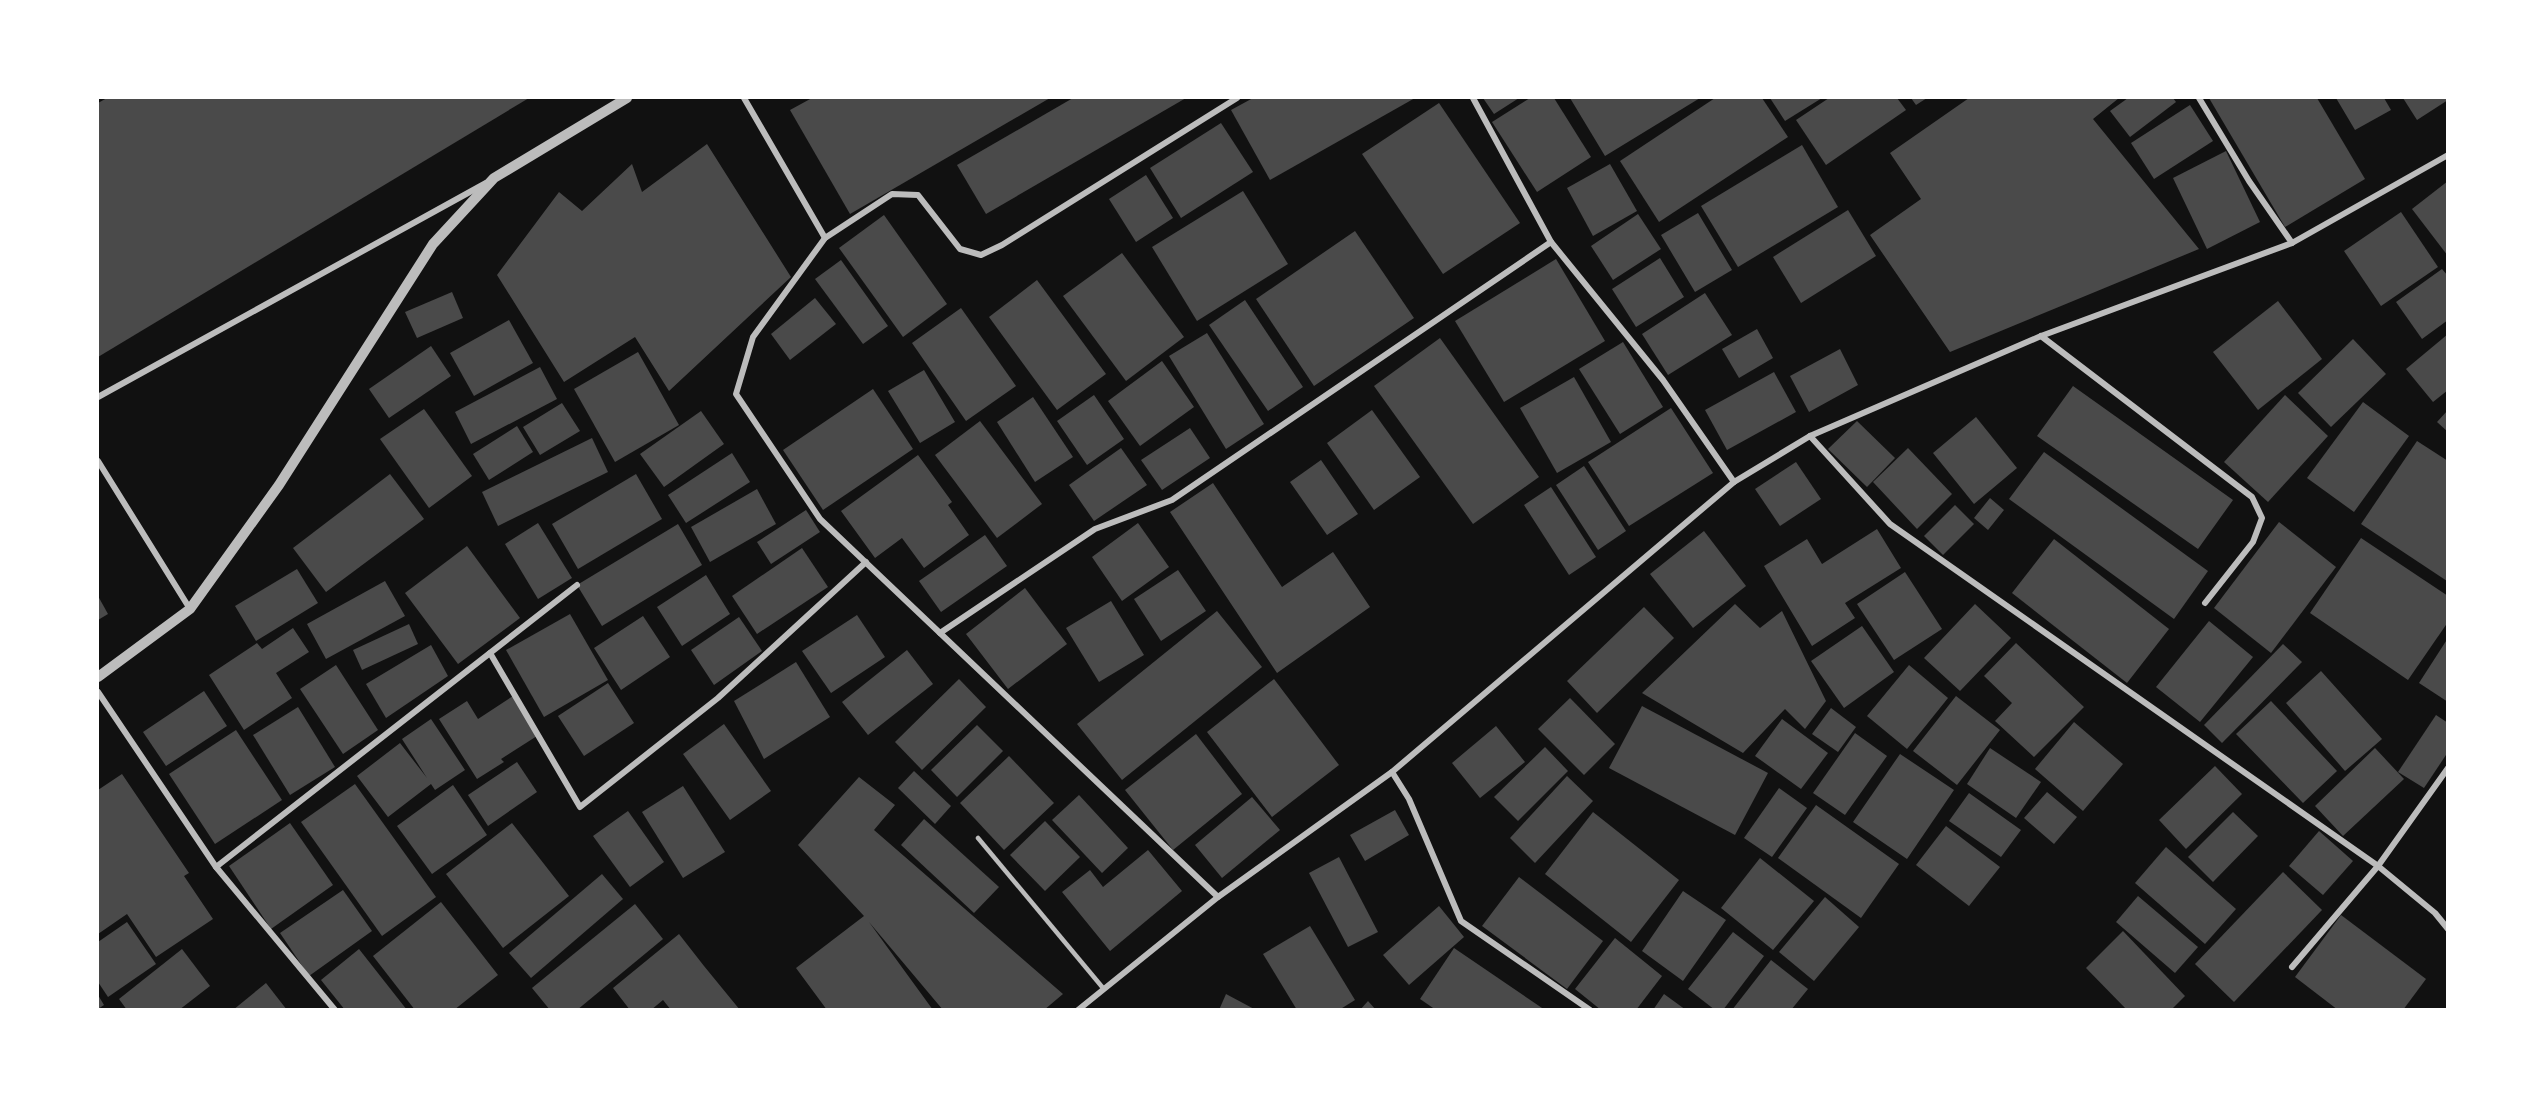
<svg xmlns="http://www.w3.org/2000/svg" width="2545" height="1107" font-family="Figtree,sans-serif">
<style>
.building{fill:#4a4a4a}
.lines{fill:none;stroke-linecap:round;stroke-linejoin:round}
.service{stroke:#bcbcbc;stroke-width:4.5}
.minor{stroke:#bcbcbc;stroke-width:6}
.tertiary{stroke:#bcbcbc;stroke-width:10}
</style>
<rect width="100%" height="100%" fill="#111"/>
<!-- building -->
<g class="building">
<path d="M 107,98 L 529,98 L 98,357 L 98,103 Z"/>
<path d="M 812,98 L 1050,98 L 850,214 L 790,110 Z"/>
<path d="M 1073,98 L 1186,98 L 986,214 L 957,165 Z"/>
<path d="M 1253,98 L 1415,98 L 1270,180 L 1231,110 Z"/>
<path d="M 1483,98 L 1519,98 L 1494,114 Z"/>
<path d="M 1530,98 L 1554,98 L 1591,157 L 1537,192 L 1492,122 Z"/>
<path d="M 1570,98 L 1700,98 L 1605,156 Z"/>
<path d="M 1715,98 L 1762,98 L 1788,137 L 1659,222 L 1620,161 Z"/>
<path d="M 1770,98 L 1822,98 L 1785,121 Z"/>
<path d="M 1829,98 L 1897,98 L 1906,110 L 1826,165 L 1796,120 Z"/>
<path d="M 1911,98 L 1927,98 L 1916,105 Z"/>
<path d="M 1969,98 L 2119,98 L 2093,119 L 2199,249 L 1950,352 L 1870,235 L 1921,199 L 1890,153 Z"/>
<path d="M 2128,98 L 2173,98 L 2176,102 L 2130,137 L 2110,111 Z"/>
<path d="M 2209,98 L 2317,98 L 2365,179 L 2285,227 Z"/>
<path d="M 2336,98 L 2384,98 L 2391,110 L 2355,130 Z"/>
<path d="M 2403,98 L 2448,98 L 2448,100 L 2417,120 Z"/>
<path d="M 1439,103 L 1520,223 L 1443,274 L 1362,154 Z"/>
<path d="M 2190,105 L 2213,141 L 2154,179 L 2131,143 Z"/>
<path d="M 1221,123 L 1253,172 L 1181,218 L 1150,168 Z"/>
<path d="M 707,144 L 791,277 L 669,391 L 635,337 L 564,382 L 497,275 L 559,192 L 582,211 L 632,164 L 642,192 Z"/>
<path d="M 1802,145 L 1838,207 L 1738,267 L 1701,206 Z"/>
<path d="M 2226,151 L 2260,222 L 2207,249 L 2173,178 Z"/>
<path d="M 1610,164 L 1637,211 L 1593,236 L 1567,188 Z"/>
<path d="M 1146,175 L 1173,218 L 1136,242 L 1109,199 Z"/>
<path d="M 2448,181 L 2448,256 L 2412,209 Z"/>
<path d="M 1243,191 L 1288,264 L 1197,321 L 1152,247 Z"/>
<path d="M 1848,210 L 1876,256 L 1801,303 L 1773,257 Z"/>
<path d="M 2401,212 L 2438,267 L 2381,306 L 2344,251 Z"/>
<path d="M 1698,213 L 1732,270 L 1695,292 L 1661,235 Z"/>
<path d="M 1638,214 L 1661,249 L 1613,280 L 1591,246 Z"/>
<path d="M 884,215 L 947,304 L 903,337 L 839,248 Z"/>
<path d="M 1355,231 L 1414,318 L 1314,386 L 1256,299 Z"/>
<path d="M 1122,253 L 1184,337 L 1126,381 L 1063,296 Z"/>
<path d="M 1660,258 L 1684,297 L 1636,327 L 1612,289 Z"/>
<path d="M 1556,259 L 1605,341 L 1504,402 L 1455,321 Z"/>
<path d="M 841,260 L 888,326 L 863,344 L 815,279 Z"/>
<path d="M 2442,269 L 2448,276 L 2448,320 L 2422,339 L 2396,302 Z"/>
<path d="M 1037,280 L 1106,374 L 1057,410 L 989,317 Z"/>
<path d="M 452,292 L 463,318 L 417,338 L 405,312 Z"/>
<path d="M 1705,293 L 1732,335 L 1668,375 L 1642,334 Z"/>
<path d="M 815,298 L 836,324 L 790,360 L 771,334 Z"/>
<path d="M 1245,300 L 1303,387 L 1268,411 L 1209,325 Z"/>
<path d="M 2278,301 L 2322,359 L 2258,410 L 2213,352 Z"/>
<path d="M 961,308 L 1016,386 L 966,421 L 912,343 Z"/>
<path d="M 509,320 L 533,363 L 474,396 L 450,353 Z"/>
<path d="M 1757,329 L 1773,358 L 1739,378 L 1722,349 Z"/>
<path d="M 1207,333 L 1264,424 L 1226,449 L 1169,356 Z"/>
<path d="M 2448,334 L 2448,390 L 2433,402 L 2406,369 Z"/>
<path d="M 1440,338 L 1539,477 L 1473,524 L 1374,386 Z"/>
<path d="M 2353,339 L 2386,374 L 2331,427 L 2298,393 Z"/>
<path d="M 1623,342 L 1663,407 L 1620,434 L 1579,369 Z"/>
<path d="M 431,346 L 451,376 L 389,418 L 369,389 Z"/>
<path d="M 1840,349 L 1858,385 L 1809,412 L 1790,376 Z"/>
<path d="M 638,352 L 679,425 L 615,462 L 574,389 Z"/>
<path d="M 1162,361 L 1194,407 L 1140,446 L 1108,401 Z"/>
<path d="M 540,367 L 557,399 L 471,444 L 455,412 Z"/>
<path d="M 924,370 L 955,422 L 920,443 L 888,391 Z"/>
<path d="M 1774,372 L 1796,412 L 1727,450 L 1705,410 Z"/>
<path d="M 1574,377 L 1611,442 L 1557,473 L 1520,408 Z"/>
<path d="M 2073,386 L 2233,500 L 2198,549 L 2037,436 Z"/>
<path d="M 873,389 L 913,449 L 823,510 L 783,450 Z"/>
<path d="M 1094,395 L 1124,439 L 1087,465 L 1057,421 Z"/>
<path d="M 2285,395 L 2328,436 L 2268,502 L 2224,462 Z"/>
<path d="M 1033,397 L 1073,457 L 1035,482 L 997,422 Z"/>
<path d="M 2363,402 L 2409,436 L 2354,512 L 2307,478 Z"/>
<path d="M 562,403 L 580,431 L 540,455 L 523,427 Z"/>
<path d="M 1671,408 L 1713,473 L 1629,526 L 1588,462 Z"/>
<path d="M 424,409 L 472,476 L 429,508 L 380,439 Z"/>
<path d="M 1372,410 L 1420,477 L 1374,510 L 1327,443 Z"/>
<path d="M 2448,410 L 2448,432 L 2437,422 Z"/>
<path d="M 701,411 L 724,444 L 664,487 L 640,454 Z"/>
<path d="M 1976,417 L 2017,468 L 1974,504 L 1933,453 Z"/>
<path d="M 980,421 L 1042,504 L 997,538 L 935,455 Z"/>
<path d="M 1857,421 L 1895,458 L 1867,487 L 1828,449 Z"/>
<path d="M 517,426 L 533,452 L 489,480 L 473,454 Z"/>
<path d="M 1190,428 L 1210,458 L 1162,490 L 1141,460 Z"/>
<path d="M 592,438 L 608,472 L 498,526 L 482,492 Z"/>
<path d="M 2417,441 L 2448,461 L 2447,581 L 2361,524 Z"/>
<path d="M 1121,448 L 1147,485 L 1094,521 L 1069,485 Z"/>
<path d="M 1908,448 L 1952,494 L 1917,529 L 1873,482 Z"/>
<path d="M 2044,452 L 2208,571 L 2174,619 L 2009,499 Z"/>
<path d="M 732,453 L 750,482 L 686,523 L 668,495 Z"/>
<path d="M 918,455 L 952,502 L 948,505 L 969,535 L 924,568 L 902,538 L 875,558 L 841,511 Z"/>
<path d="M 1321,460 L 1358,514 L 1327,535 L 1290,482 Z"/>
<path d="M 1796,462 L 1821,499 L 1780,526 L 1755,489 Z"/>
<path d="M 1584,466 L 1626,531 L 1598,550 L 1556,485 Z"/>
<path d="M 390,474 L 424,519 L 326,592 L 293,548 Z"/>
<path d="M 636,474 L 662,519 L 578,569 L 552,524 Z"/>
<path d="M 1213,483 L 1282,587 L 1333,552 L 1370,607 L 1277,673 L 1170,512 Z"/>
<path d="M 1551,487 L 1596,557 L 1569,575 L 1524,505 Z"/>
<path d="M 757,489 L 776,524 L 710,562 L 691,527 Z"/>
<path d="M 1990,498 L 2004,510 L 1988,530 L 1974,518 Z"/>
<path d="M 1955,505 L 1974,524 L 1943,555 L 1924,536 Z"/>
<path d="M 806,510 L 820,532 L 771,564 L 757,542 Z"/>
<path d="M 2279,522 L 2336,567 L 2271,653 L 2214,608 Z"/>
<path d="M 538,523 L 572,578 L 538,599 L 505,544 Z"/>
<path d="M 1138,523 L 1169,567 L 1122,601 L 1092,557 Z"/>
<path d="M 678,524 L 702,565 L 602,626 L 577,585 Z"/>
<path d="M 1877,529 L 1901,568 L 1845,603 L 1855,618 L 1812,646 L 1764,566 L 1807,539 L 1822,564 Z"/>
<path d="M 1704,531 L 1746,586 L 1693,628 L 1650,574 Z"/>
<path d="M 985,535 L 1007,566 L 941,612 L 919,581 Z"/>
<path d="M 2361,538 L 2448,596 L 2448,622 L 2408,680 L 2310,613 Z"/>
<path d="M 2054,539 L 2169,629 L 2127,683 L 2012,593 Z"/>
<path d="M 467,546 L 520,618 L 458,664 L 405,593 Z"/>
<path d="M 802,548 L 828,587 L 757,634 L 732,596 Z"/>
<path d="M 297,569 L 318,603 L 256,641 L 235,606 Z"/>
<path d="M 1178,570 L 1206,611 L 1161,641 L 1134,599 Z"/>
<path d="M 1905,572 L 1942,629 L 1894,660 L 1857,604 Z"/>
<path d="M 706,575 L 730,614 L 682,646 L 657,607 Z"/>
<path d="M 385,581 L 405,616 L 326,659 L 307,624 Z"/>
<path d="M 1025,588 L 1067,644 L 1008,689 L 966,634 Z"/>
<path d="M 98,596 L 108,614 L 98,620 Z"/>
<path d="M 1111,601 L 1144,655 L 1099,682 L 1066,628 Z"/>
<path d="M 1735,604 L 1760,628 L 1782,611 L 1826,701 L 1805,729 L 1785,709 L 1743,753 L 1642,693 Z"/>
<path d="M 1975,604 L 2011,638 L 1960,691 L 1924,658 Z"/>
<path d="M 1644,607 L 1674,638 L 1597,713 L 1567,681 Z"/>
<path d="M 1217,611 L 1262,667 L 1122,780 L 1077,724 Z"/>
<path d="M 570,614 L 608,680 L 544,717 L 506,650 Z"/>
<path d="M 857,615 L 885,657 L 831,693 L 802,651 Z"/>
<path d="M 643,616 L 670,657 L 621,690 L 594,648 Z"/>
<path d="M 739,617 L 762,651 L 714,685 L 691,650 Z"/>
<path d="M 2209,621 L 2253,657 L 2200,722 L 2156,687 Z"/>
<path d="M 409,624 L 418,644 L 362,670 L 353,650 Z"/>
<path d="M 1862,626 L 1894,672 L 1844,708 L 1811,661 Z"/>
<path d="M 293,628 L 309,652 L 276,673 L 292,698 L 244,730 L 209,675 L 257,643 L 262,649 Z"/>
<path d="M 2448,638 L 2448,702 L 2419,683 Z"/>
<path d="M 2016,643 L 2084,707 L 2034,757 L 1995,721 L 2012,703 L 1984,676 Z"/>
<path d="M 2283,644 L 2302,662 L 2222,743 L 2204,725 Z"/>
<path d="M 431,645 L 448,676 L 386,718 L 366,684 Z"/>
<path d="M 907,650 L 933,684 L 868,735 L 842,702 Z"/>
<path d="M 796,662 L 830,717 L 764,759 L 734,701 Z"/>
<path d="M 336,665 L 378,730 L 343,754 L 300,689 Z"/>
<path d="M 1909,665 L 1948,698 L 1907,749 L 1867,716 Z"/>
<path d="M 2321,671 L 2382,739 L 2345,771 L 2286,703 Z"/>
<path d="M 959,679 L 986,707 L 922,770 L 895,742 Z"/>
<path d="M 1274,679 L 1339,765 L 1272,817 L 1207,732 Z"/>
<path d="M 608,683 L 634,723 L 584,756 L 558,716 Z"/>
<path d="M 204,691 L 227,726 L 166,766 L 143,732 Z"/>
<path d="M 513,696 L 537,736 L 501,759 L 504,762 L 477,779 L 439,719 L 467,701 L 478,719 Z"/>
<path d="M 1956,696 L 2000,730 L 1957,785 L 1913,751 Z"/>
<path d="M 1570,698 L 1615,744 L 1584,775 L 1538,729 Z"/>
<path d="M 2271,701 L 2337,771 L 2303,803 L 2236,734 Z"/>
<path d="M 1642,706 L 1768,773 L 1735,835 L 1609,768 Z"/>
<path d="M 298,707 L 335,767 L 290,795 L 253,735 Z"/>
<path d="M 1831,708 L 1856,727 L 1838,752 L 1812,734 Z"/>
<path d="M 2436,715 L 2448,723 L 2448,752 L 2424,788 L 2398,772 Z"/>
<path d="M 431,719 L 465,770 L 435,790 L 431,784 L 388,817 L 357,776 L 400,743 L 427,778 L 402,739 Z"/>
<path d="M 1782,719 L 1828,753 L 1801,789 L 1755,756 Z"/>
<path d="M 2074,722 L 2123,764 L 2083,811 L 2035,769 Z"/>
<path d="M 724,724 L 771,791 L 730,820 L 683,754 Z"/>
<path d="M 977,725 L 1003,751 L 957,797 L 931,770 Z"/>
<path d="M 1496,726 L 1525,762 L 1480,798 L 1452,763 Z"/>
<path d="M 236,730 L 282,800 L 215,844 L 169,774 Z"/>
<path d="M 1855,733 L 1887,756 L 1845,815 L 1813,793 Z"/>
<path d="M 1196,734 L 1242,794 L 1173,850 L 1125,790 Z"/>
<path d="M 1545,747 L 1568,771 L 1518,821 L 1494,797 Z"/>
<path d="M 1990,748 L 2041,782 L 2016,818 L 1967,784 Z"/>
<path d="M 2375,748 L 2404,779 L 2343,836 L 2315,806 Z"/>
<path d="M 1900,754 L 1954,790 L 1907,859 L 1853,822 Z"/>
<path d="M 1009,756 L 1054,803 L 1004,850 L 960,803 Z"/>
<path d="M 517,762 L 537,792 L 488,826 L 468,795 Z"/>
<path d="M 2215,766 L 2242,794 L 2186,849 L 2159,820 Z"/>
<path d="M 914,771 L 951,806 L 935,824 L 898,788 Z"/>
<path d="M 122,774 L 189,873 L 184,876 L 213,919 L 156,957 L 127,914 L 98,934 L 98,790 Z"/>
<path d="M 1567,776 L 1593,801 L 1535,863 L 1510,838 Z"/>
<path d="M 859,777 L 895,805 L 874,830 L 1063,994 L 1044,1010 L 943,1010 L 869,922 L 933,1010 L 827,1010 L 796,968 L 864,916 L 798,845 Z"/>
<path d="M 355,784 L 436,897 L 382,936 L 301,822 Z"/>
<path d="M 453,785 L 487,835 L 432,874 L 397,826 Z"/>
<path d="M 683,786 L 725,852 L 683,878 L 642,812 Z"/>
<path d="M 1779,788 L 1807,808 L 1772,857 L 1744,838 Z"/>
<path d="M 2047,792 L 2077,817 L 2054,844 L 2024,818 Z"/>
<path d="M 1969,793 L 2021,830 L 2001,857 L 1949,821 Z"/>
<path d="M 1079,795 L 1128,848 L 1102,873 L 1052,820 Z"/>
<path d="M 1252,797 L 1280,830 L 1222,878 L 1195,845 Z"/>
<path d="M 1816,805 L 1899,864 L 1861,918 L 1778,858 Z"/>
<path d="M 1395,810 L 1409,835 L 1365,861 L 1350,835 Z"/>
<path d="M 628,811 L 664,862 L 630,887 L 593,836 Z"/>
<path d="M 1593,812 L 1679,880 L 1631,942 L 1545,874 Z"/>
<path d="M 2233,812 L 2258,836 L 2213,882 L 2188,857 Z"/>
<path d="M 924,819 L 999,887 L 974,913 L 901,845 Z"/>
<path d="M 1045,821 L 1080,857 L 1045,891 L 1010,855 Z"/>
<path d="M 290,823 L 333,885 L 271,929 L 229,866 Z"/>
<path d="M 512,823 L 569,896 L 503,948 L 446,874 Z"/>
<path d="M 1946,826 L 2000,867 L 1969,906 L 1916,865 Z"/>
<path d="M 2319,831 L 2353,861 L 2323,895 L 2289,866 Z"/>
<path d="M 2166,847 L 2236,909 L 2205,944 L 2135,883 Z"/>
<path d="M 1148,850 L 1182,891 L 1110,951 L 1062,892 L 1090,870 L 1103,887 Z"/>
<path d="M 1339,857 L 1378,932 L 1348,947 L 1309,873 Z"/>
<path d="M 1760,858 L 1814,901 L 1773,950 L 1721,908 Z"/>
<path d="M 2283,872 L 2322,910 L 2234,1002 L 2195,964 Z"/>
<path d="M 602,874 L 623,899 L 531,978 L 509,953 Z"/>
<path d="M 1519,877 L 1603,941 L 1567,989 L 1482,926 Z"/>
<path d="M 343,890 L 372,931 L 309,976 L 280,933 Z"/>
<path d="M 1683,891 L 1726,920 L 1683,981 L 1642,951 Z"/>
<path d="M 2138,896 L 2198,947 L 2175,973 L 2116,922 Z"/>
<path d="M 1825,897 L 1859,927 L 1814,981 L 1779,952 Z"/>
<path d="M 441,902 L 498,975 L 454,1010 L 415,1010 L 373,956 Z"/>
<path d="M 635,904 L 663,939 L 577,1010 L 550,1010 L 532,988 Z"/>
<path d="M 1439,906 L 1464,937 L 1409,985 L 1383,955 Z"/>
<path d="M 2341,915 L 2426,979 L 2403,1010 L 2338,1010 L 2295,977 Z"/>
<path d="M 127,922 L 156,964 L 108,997 L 98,982 L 98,942 Z"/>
<path d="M 1310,926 L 1355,1000 L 1339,1010 L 1297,1010 L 1263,954 Z"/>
<path d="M 2123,931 L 2185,996 L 2171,1010 L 2127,1010 L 2086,968 Z"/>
<path d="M 1733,932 L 1764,956 L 1723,1010 L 1715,1010 L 1688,989 Z"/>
<path d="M 679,934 L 704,966 L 740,1010 L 671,1010 L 663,1000 L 651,1010 L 630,1010 L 613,988 Z"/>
<path d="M 1615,938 L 1662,976 L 1636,1010 L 1601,1010 L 1575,989 Z"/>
<path d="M 1454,948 L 1545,1010 L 1436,1010 L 1420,999 Z"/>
<path d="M 182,949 L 210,986 L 179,1010 L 127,1010 L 119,999 Z"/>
<path d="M 359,949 L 407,1010 L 345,1010 L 321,980 Z"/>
<path d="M 1771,960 L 1808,989 L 1791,1010 L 1732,1010 Z"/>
<path d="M 266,983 L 287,1010 L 233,1010 Z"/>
<path d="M 1226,994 L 1256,1010 L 1219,1010 Z"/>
<path d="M 1664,994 L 1686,1010 L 1653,1010 Z"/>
<path d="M 98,995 L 104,1005 L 98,1009 Z"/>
<path d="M 1368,1001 L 1376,1010 L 1360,1010 Z"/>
</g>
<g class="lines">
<!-- service -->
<path class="service" d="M 978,838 L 1103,988"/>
<!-- minor -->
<g class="minor">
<path d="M 744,98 L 825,238"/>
<path d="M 1473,98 L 1551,242 L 1663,380 L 1734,482"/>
<path d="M 2199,98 L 2249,181 L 2292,243"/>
<path d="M 2041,336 L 2252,497 L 2262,518 L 2253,542 L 2205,603"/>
<path d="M 98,397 L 486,183"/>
<path d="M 1810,436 L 1890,524 L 2378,866 L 2435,913 L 2448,929"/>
<path d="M 98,461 L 190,609"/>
<path d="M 940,633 L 1095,529 L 1172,500 L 1551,242"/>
<path d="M 490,653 L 580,807 L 718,698 L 866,562"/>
<path d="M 98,692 L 216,867 L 335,1010"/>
<path d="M 1392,772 L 1409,799 L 1461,921 L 1590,1010"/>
<path d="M 216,867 L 577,585"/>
<path d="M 1218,897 L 820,519 L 736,394 L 753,337 L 825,238 L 892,194 L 918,195 L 960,249 L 981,255 L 1002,245 L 1237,98"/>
<path d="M 2292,967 L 2378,866 L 2448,768"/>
<path d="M 1078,1010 L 1218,897 L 1392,772 L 1734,482 L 1810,436 L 2041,336 L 2292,243 L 2448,155"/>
</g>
<!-- tertiary -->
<path class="tertiary" d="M 98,677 L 190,609 L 279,485 L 433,244 L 494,178 L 627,98"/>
</g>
<!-- border -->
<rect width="2545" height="1107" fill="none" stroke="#ffffff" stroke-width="198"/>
</svg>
